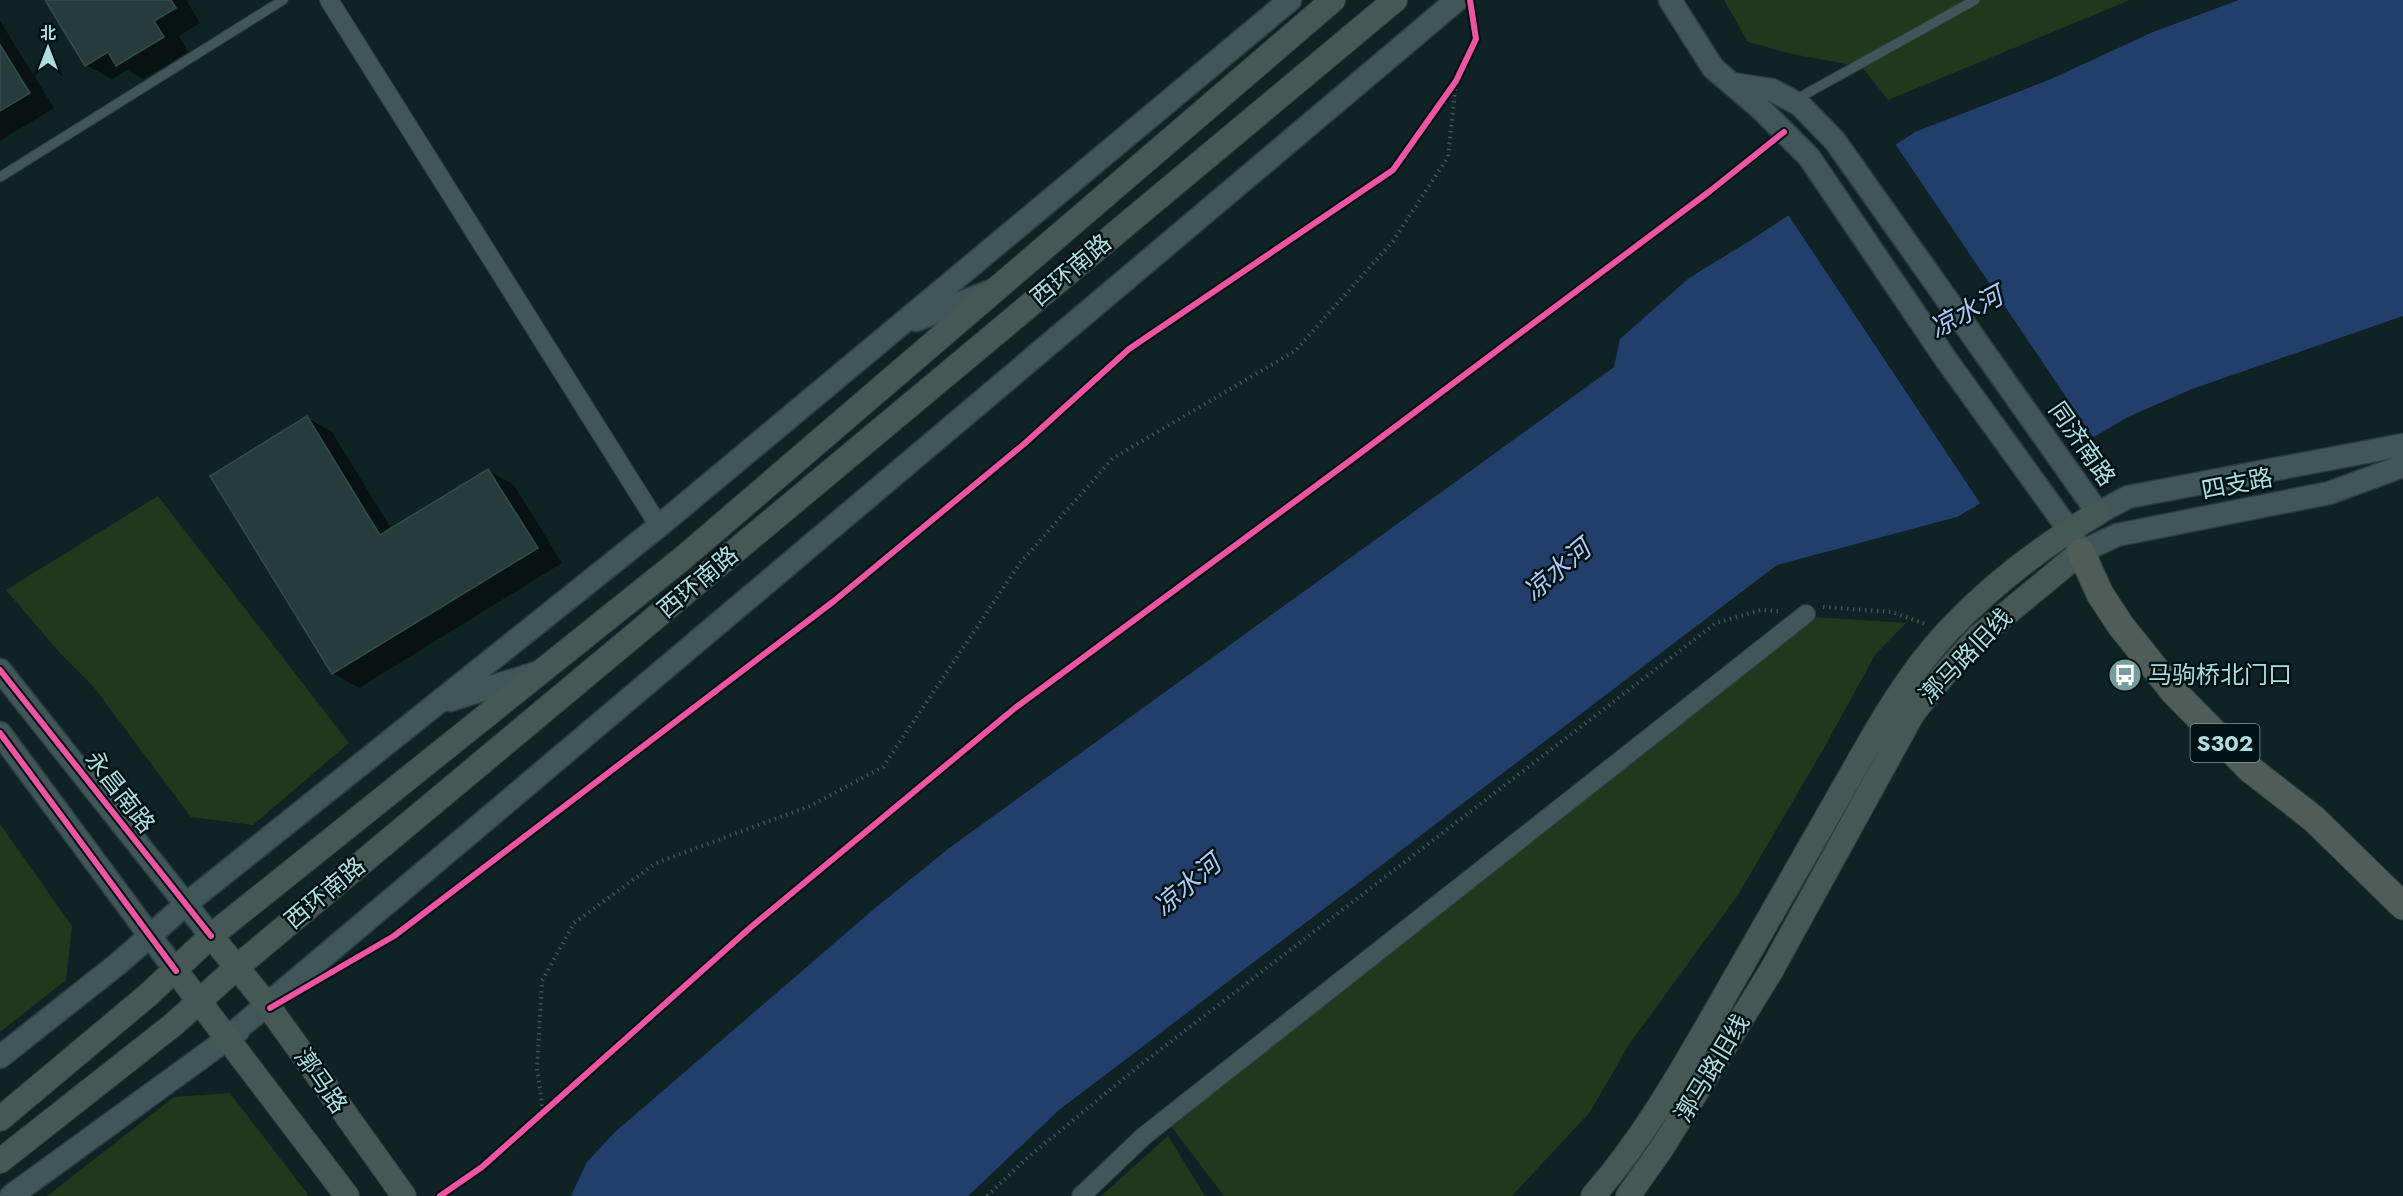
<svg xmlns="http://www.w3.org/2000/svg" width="2403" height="1196" font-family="Jost,'Noto Sans SC',sans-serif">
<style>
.green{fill:#20391d}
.water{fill:#223f6c}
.pier{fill:#0f2224}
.shadow{fill:#0007}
.building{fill:#263c3c;stroke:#334c4b;stroke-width:1.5}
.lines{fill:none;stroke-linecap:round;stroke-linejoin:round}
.service-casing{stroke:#2c3e3f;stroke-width:11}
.minor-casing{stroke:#2c3e3f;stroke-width:20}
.tertiary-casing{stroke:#2c3e3f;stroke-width:25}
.secondary-casing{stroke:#2c3e3f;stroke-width:26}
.primary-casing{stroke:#2c3e3f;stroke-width:29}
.path{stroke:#435556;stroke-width:4;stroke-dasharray:1.5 4.5;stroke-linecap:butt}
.service{stroke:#405658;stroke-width:9}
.minor{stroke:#405658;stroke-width:18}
.tertiary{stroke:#405658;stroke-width:22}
.secondary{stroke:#465856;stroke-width:24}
.primary{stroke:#505c57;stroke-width:27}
.cycleway-casing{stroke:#001213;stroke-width:10}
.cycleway{stroke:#f153a3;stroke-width:6}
.labels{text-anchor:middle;stroke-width:5;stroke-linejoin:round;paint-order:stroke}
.shield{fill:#001213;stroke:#7aa0a1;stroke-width:1.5}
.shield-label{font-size:22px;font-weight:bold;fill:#aeddde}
.street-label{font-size:24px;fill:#aeddde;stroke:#001213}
.poi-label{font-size:24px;fill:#aeddde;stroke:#001213;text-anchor:start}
.water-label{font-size:26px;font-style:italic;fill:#accaf8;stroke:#001213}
</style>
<rect width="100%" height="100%" fill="#0f2224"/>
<!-- green -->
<g class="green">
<path d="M 1724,0 L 2130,0 L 1888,100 L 1862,67 L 1792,54 L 1748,42 Z"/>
<path d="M 158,496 L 349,743 L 253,825 L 191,817 L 93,686 L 59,652 L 6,590 Z"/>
<path d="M 1814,617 L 1906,623 L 1875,655 L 1824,748 L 1738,895 L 1630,1043 L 1590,1112 L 1512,1196 L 1224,1196 L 1171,1126 Z"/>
<path d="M 0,824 L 72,926 L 66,980 L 0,1032 Z"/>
<path d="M 230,1093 L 309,1196 L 47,1196 L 174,1097 Z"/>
<path d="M 1168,1136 L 1205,1196 L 1101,1196 Z"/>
</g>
<!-- water -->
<path class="water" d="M 2239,0 L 2403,0 L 2403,316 L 2192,389 L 2128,417 L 1957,517 L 1777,565 L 1059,1110 L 968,1196 L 571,1196 L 587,1162 L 615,1132 L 874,909 L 948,849 L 1614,367 L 1620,339 L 1689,278 L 1751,240 L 1915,132 L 2051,79 L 2153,32 Z"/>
<!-- pier -->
<path class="pier" d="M 1894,142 L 2095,440 L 1982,506 L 1787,213 Z"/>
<!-- shadow -->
<g class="shadow">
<path d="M 47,0 L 186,0 L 200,23 L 179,36 L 188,52 L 143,79 L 127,70 L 112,79 L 86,65 Z"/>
<path d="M 0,21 L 54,108 L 0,141 Z"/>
<path d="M 307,418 L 332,432 L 392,530 L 488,470 L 514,485 L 562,563 L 359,688 L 333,673 Z"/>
</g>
<!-- building -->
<g class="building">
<path d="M 45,0 L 171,0 L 176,8 L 154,21 L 164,37 L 116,66 L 108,52 L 85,66 Z"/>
<path d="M 0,45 L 30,93 L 0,111 Z"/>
<path d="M 307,416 L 380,535 L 488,469 L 538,548 L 332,674 L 210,476 Z"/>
</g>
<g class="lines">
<defs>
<g id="service">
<path d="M 1795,100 L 1975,0"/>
<path d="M 0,177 L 283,0"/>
</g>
<g id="minor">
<path d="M 329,0 L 659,526"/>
<path d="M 1081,1196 L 1144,1136 L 1806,614"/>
</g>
<g id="tertiary">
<path d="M 1670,0 L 1713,68 L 1761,109 L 1809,157 L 1945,358 L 2069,530 L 2079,548"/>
<path d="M 1732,84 L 1772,90 L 1800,105 L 1835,141 L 2098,513"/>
<path d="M 916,320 L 991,291"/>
<path d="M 2098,513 L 2128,497 L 2403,445"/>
<path d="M 2081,552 L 2117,535 L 2329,493 L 2403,466"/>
<path d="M 0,670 L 211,936"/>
<path d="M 450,700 L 539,672"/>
<path d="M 0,733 L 176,971"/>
<path d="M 226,1039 L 1457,0"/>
<path d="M 0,1057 L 119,963 L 186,904 L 659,526 L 1290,0"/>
<path d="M 11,1196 L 238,1031"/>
</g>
<g id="secondary">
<path d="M 211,936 L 266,1003 L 404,1196"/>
<path d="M 176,971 L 347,1196"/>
<path d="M 0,1119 L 148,995 L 211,936 L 683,558 L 1333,0"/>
<path d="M 0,1161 L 174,1024 L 237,967 L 1395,0"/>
<path d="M 1593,1196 C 1644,1138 1682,1070 1720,1004 C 1760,934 1800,865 1839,796 C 1871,740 1902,681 1946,633 C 1990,586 2042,546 2098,513"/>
<path d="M 1628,1196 L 1662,1148 L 1771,971 L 1913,713 L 1947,671 L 1977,638 L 2081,552"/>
</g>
<path id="primary" d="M 2081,552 L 2100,594 L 2121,626 L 2174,692 L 2250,769 L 2314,819 L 2403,906"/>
</defs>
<!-- service casing -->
<use href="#service" class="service-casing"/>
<!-- minor casing -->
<use href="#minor" class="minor-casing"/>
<!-- tertiary casing -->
<use href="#tertiary" class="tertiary-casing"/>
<!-- secondary casing -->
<use href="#secondary" class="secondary-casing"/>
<!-- primary casing -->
<use href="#primary" class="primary-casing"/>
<!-- path -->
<g class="path">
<path d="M 1823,607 L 1892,612 L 1925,624"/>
<path d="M 543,1112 L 537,1068 L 542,981 L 574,923 L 656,863 L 810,806 L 883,767 L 1020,563 L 1113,458 L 1295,351 L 1393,241 L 1448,157 L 1456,81"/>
<path d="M 987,1196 L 1026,1159 L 1139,1066 L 1716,623 L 1761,610 L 1778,611"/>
</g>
<!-- service -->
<use href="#service" class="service"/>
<!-- minor -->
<use href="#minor" class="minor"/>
<!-- tertiary -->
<use href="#tertiary" class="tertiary"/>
<!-- secondary -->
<use href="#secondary" class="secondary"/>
<!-- primary -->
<use href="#primary" class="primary"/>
<defs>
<g id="cycleway">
<path d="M 0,670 L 211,936"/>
<path d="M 0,733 L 176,971"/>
<path d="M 270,1008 L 394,936 L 834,601 L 1024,444 L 1129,349 L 1393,170 L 1456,81 L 1476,39 L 1470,0"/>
<path d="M 440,1196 L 482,1167 L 751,927 L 1015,708 L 1351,460 L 1710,191 L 1784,132"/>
</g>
</defs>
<!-- cycleway casing -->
<use href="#cycleway" class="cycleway-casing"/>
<!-- cycleway -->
<use href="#cycleway" class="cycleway"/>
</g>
<!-- icons -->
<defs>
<symbol id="bus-disc" viewBox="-11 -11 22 22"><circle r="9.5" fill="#769c9d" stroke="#001213"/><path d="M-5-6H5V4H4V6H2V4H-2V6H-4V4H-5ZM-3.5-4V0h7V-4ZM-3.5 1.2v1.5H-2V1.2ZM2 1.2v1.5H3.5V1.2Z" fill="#fff"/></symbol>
</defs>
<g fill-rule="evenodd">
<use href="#bus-disc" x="2106" y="656" width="38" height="38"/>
</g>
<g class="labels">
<!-- shield labels -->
<rect class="shield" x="2190.5" y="724" width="69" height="38" rx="4.5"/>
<g class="shield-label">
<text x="2225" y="751">S302</text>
</g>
<!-- street labels -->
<g class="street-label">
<text transform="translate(1071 270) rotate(-40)" y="8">西环南路</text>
<text transform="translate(2082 444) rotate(55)" y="8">同济南路</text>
<text transform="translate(2237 484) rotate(-11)" y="8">四支路</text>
<text transform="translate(698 582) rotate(-40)" y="8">西环南路</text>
<text transform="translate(1966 656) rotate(-46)" y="8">漷马路旧线</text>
<text transform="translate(120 792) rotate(52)" y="8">永昌南路</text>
<text transform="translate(325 893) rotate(-40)" y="8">西环南路</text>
<text transform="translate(1712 1068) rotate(-59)" y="8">漷马路旧线</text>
<text transform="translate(321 1081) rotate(55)" y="8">漷马路</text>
</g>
<!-- poi labels -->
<g class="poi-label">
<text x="2148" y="683">马驹桥北门口</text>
</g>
<!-- water labels -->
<g class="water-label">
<text transform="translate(1966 312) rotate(-28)" y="9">凉水河</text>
<text transform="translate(1557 570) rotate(-40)" y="9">凉水河</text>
<text transform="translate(1187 885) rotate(-40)" y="9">凉水河</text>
</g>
</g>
<!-- north arrow -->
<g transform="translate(48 48)" stroke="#001213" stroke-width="4.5" paint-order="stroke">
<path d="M0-4.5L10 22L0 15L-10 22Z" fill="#aeddde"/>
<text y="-9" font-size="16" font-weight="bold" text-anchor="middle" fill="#aeddde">北</text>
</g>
</svg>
